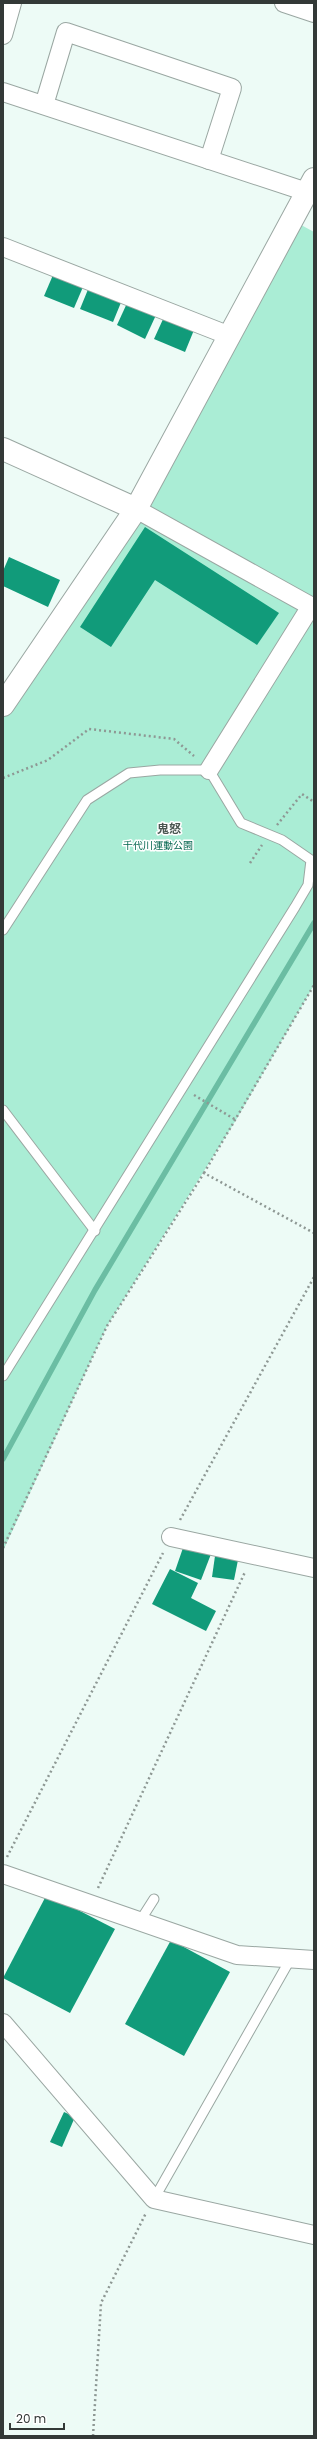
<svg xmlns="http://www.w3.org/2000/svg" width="317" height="2439" font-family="Poppins,'Noto Sans JP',sans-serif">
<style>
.green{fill:#aaedd5}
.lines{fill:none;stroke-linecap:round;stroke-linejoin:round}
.stream{stroke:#6bbda3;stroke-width:5.5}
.building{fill:#119b7a}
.service-casing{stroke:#9aa7a2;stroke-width:11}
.minor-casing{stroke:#9aa7a2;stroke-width:20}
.tertiary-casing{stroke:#9aa7a2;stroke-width:24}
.path{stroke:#8e9894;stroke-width:2.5;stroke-dasharray:2 3;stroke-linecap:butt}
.service{stroke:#fff;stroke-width:9}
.minor{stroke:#fff;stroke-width:18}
.tertiary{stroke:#fff;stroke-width:22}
.labels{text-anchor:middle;stroke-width:3;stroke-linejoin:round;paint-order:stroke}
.park-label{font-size:10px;fill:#03664f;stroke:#fff}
.quarter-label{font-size:12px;font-weight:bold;fill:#4a5651;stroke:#fff}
</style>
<rect width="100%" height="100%" fill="#edfbf6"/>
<!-- green -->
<path class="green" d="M 292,220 L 314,232 L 314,985 L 236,1120 L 107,1326 L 3,1551 L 3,705 L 136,509 Z"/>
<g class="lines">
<!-- stream -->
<path class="stream" d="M 3,1459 L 95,1290 L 314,923"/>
</g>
<!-- building -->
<g class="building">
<path d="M 53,275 L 83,287 L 74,308 L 44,296 Z"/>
<path d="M 89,287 L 122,300 L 113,322 L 80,309 Z"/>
<path d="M 128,301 L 156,315 L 145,339 L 117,325 Z"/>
<path d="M 164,317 L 194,330 L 185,352 L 154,339 Z"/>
<path d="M 145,527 L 279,613 L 257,645 L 155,580 L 111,647 L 80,627 Z"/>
<path d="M 9,557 L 60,580 L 48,607 L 3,586 L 3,571 Z"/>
<path d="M 184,1545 L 211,1554 L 201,1580 L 175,1571 Z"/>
<path d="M 215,1556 L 238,1560 L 234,1580 L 212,1577 Z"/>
<path d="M 170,1569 L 198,1583 L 191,1598 L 216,1611 L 206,1631 L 152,1604 Z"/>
<path d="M 47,1894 L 115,1929 L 70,2013 L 3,1978 Z"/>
<path d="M 171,1940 L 230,1972 L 184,2056 L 125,2024 Z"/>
<path d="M 64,2112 L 75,2117 L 62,2147 L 50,2142 Z"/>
</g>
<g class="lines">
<defs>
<g id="service">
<path d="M 3,930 L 87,800 L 129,773 L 160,770 L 209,770 L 241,823 L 282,840 L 311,860 L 308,885 L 295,907 L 3,1376"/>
<path d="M 3,1110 L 95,1231"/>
<path d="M 140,1921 L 154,1899"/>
<path d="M 154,2199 L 291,1958"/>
</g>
<g id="minor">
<path d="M 284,3 L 314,13"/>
<path d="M 3,35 L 12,3"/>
<path d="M 3,92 L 307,192"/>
<path d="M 44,105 L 66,32 L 232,88 L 209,160"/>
<path d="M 3,247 L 230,336"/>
<path d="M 136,509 L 314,608"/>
<path d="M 209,770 L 311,606"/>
<path d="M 171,1537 L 314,1568"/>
<path d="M 3,1874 L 237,1955 L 314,1960"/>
<path d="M 3,2023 L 154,2199 L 314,2235"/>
</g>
<g id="tertiary">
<path d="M 3,449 L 136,509"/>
<path d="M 3,705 L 136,509 L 314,179"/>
</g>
</defs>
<!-- service casing -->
<use href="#service" class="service-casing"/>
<!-- minor casing -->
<use href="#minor" class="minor-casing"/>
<!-- tertiary casing -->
<use href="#tertiary" class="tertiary-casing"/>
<!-- path -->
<g class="path">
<path d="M 3,778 L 48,760 L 89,729 L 174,739 L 194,756"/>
<path d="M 277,825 L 302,794 L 314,802"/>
<path d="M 250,863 L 262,845"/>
<path d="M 194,1095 L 236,1120"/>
<path d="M 204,1173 L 314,985"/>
<path d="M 180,1520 L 314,1277"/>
<path d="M 3,1548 L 107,1326 L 204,1173 L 314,1233"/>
<path d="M 7,1857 L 163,1553"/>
<path d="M 98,1888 L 245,1572"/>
<path d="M 93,2436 L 101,2303 L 146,2213"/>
</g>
<!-- service -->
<use href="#service" class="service"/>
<!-- minor -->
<use href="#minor" class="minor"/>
<!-- tertiary -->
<use href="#tertiary" class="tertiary"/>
</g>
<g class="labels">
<!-- park labels -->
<g class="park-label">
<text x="158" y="849">千代川運動公園</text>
</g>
<!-- quarter labels -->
<g class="quarter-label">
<text x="169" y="833">鬼怒</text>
</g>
</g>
<!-- border -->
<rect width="317" height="2439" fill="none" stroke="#333937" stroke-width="8"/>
<!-- scale -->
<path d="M10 2423v6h54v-6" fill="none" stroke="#333937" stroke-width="2"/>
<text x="16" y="2423" font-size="12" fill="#333937" stroke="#ffffff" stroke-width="3" paint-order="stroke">20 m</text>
</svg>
